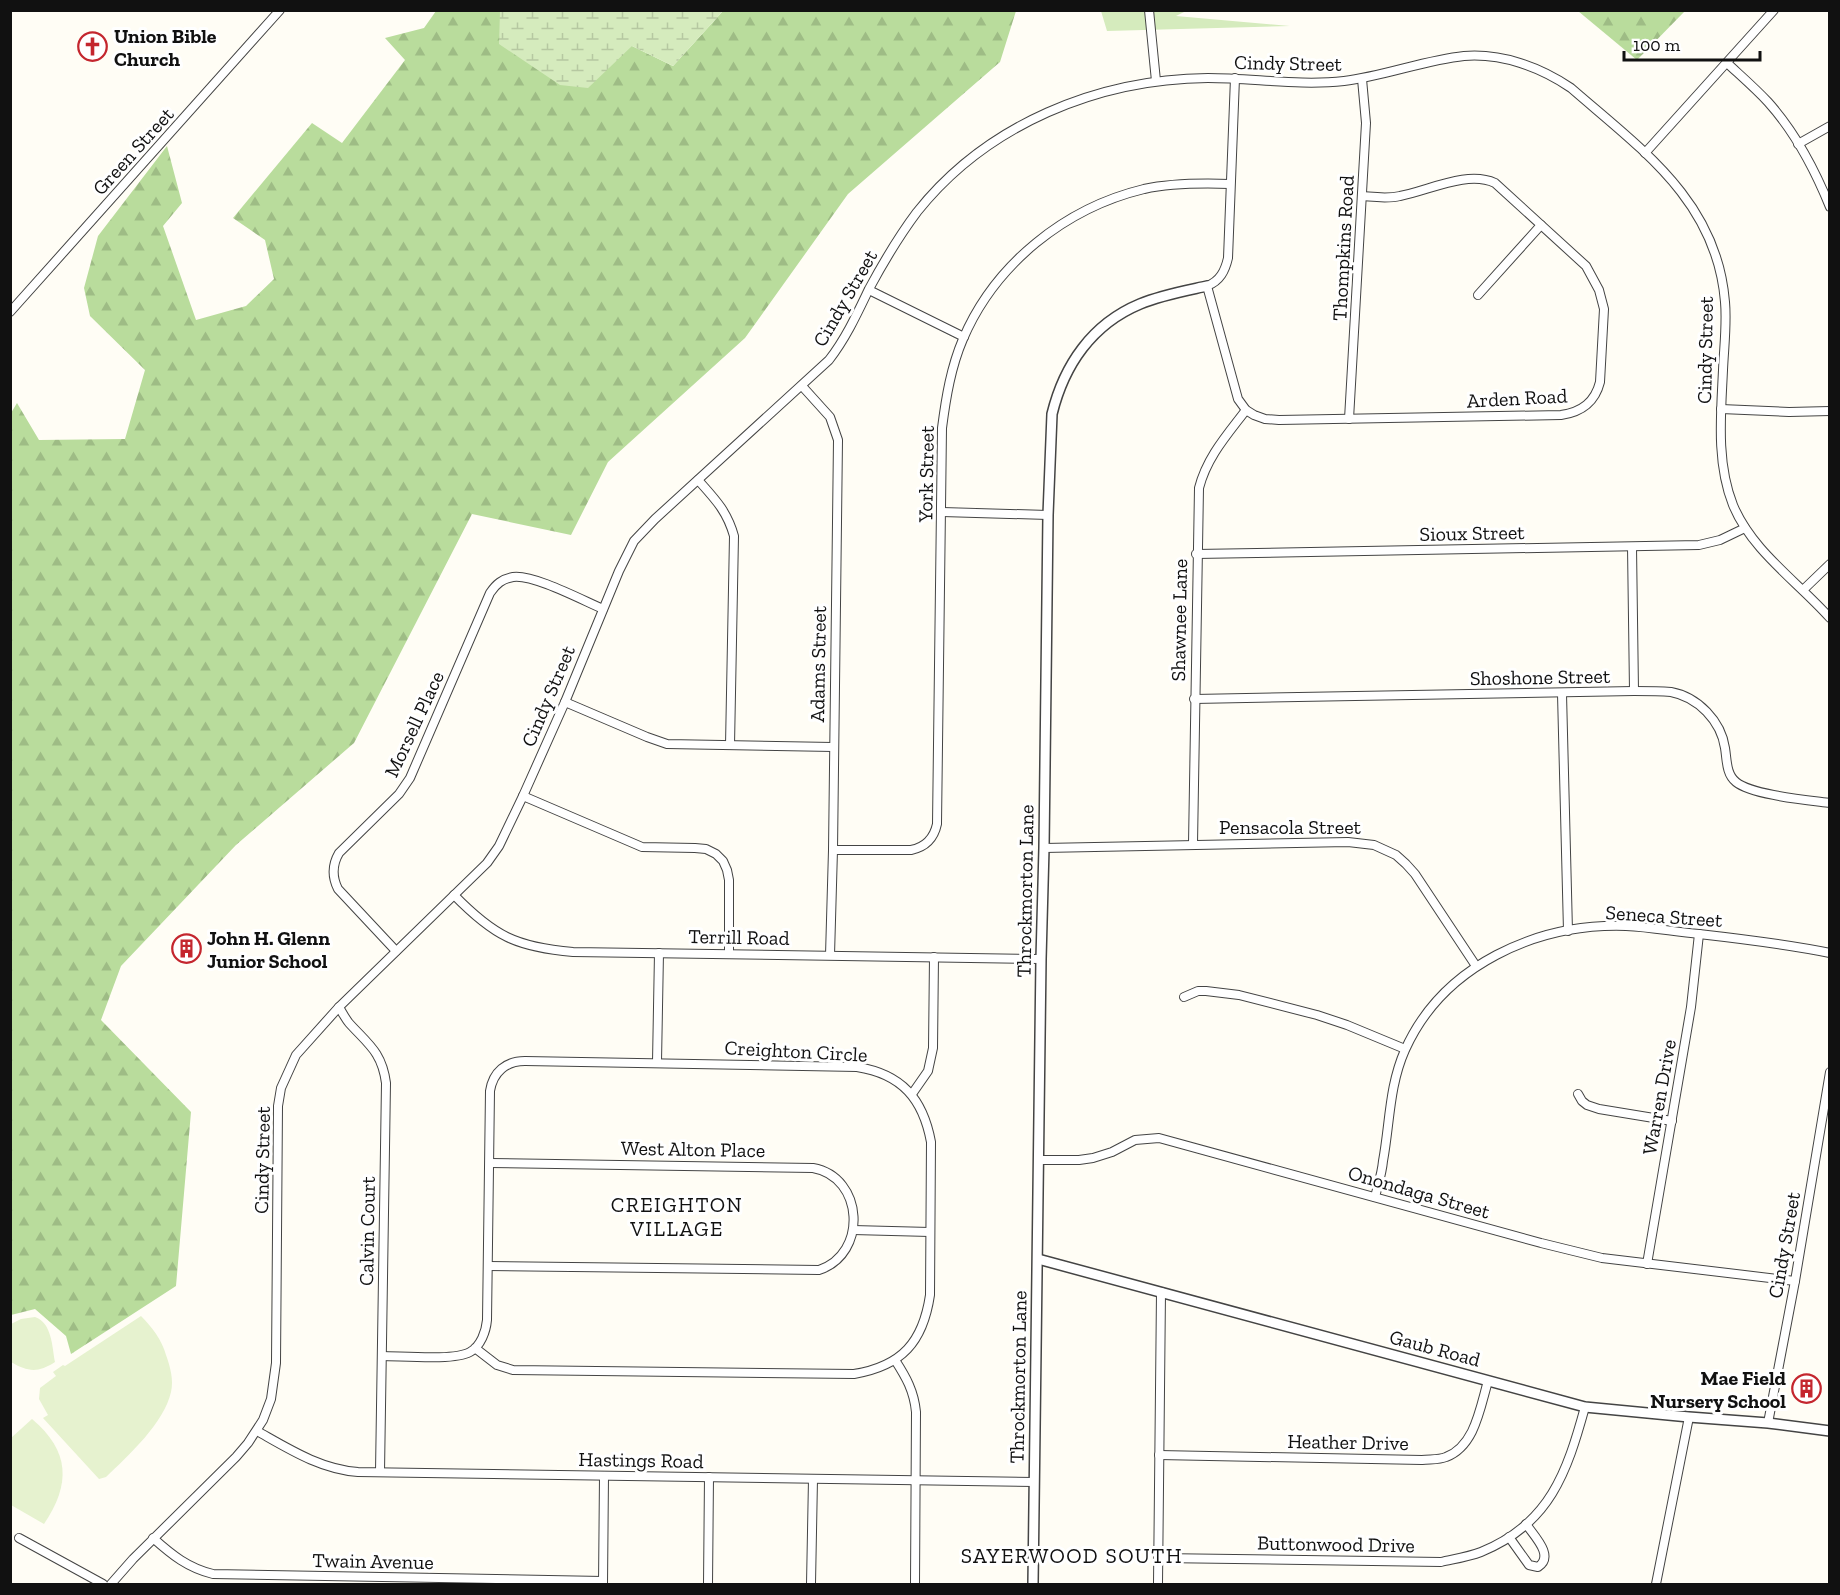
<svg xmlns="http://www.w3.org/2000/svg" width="1840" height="1595" font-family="'Zilla Slab',serif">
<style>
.grass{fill:#d5ebbd}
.forest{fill:url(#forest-firs)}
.wetland{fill:url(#wetland-marsh)}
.pitch{fill:#e6f2cf}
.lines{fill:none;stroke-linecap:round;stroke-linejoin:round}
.minor-casing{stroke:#444;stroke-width:10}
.tertiary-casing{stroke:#444;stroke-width:12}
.minor{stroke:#fff;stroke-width:8}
.tertiary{stroke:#fff;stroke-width:9}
.labels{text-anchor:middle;stroke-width:6;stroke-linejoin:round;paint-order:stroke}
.poi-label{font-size:20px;font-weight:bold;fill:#111;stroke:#fff;text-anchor:start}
.street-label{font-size:20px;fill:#111;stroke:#fff}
.neighbourhood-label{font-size:21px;letter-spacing:1.5px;fill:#111;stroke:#fff}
</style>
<defs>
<pattern id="forest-firs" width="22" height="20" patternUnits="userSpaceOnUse" patternTransform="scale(1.5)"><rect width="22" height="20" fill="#b9dc9c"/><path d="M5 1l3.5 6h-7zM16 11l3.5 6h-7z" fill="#9ebc85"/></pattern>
<pattern id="wetland-marsh" width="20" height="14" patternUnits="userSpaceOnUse" patternTransform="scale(1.5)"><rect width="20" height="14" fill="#d5ebbd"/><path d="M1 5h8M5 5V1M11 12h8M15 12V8" fill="none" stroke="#b6c8a1"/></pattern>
</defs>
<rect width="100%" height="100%" fill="#fffdf5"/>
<!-- grass -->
<path class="grass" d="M 1101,11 L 1186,11 L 1176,16 L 1290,26 L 1107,31 Z"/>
<!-- forest -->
<g class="forest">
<path d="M 436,11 L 500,11 L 500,44 L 632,46 L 673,66 L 723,11 L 1016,11 L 1000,62 L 848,194 L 745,338 L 608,462 L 571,535 L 472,514 L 354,743 L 236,845 L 121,966 L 101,1020 L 191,1112 L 176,1286 L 71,1354 L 66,1336 L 35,1309 L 11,1315 L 11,413 L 17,403 L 39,440 L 125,439 L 145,370 L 90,316 L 84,288 L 98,236 L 167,146 L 182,203 L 163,226 L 196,320 L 246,306 L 274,279 L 265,240 L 233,218 L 312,123 L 342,143 L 405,60 L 385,38 L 424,28 Z"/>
<path d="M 1578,11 L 1685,11 L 1637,60 Z"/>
</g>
<!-- wetland -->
<path class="wetland" d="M 500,11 L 500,10 L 723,11 L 673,66 L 632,46 L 588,88 L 560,85 L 499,44 Z"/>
<!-- pitch -->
<g class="pitch">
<path d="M 141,1316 C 152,1327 162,1340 166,1355 C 170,1366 174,1380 171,1392 C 164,1423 129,1455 106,1477 L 99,1479 L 43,1418 L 48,1415 L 39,1399 L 40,1388 L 56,1376 L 53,1372 L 63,1365 L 65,1366 Z"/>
<path d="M 35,1317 C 52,1323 52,1346 55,1362 C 38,1373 28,1372 11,1362 L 11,1324 L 21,1319 Z"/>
<path d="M 32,1419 C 70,1451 71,1484 44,1524 L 11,1505 L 11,1438 Z"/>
</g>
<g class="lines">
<defs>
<g id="minor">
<path d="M 1149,10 L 1156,81"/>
<path d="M 1727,63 C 1741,76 1755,88 1768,102 C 1795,132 1815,170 1830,207"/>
<path d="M 1235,78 L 1228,258 C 1225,271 1220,281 1207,286 L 1238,399 L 1246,410 L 1254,415 L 1265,419 L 1279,420 L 1561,415 C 1582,412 1595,402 1600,382 L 1604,309 L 1599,290 L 1586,266 L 1495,183 C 1467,170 1428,191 1400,196 C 1387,199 1375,197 1362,196"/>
<path d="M 1798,144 L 1830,126"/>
<path d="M 1645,153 L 1774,10"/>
<path d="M 869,290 L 964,337"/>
<path d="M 1478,295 L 1541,225"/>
<path d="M 10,312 L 280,10"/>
<path d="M 802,386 L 830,417 L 838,440 L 833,850 L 830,955"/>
<path d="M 1721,409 L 1789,412 L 1830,411"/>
<path d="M 1349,419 L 1366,123 L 1362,79"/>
<path d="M 698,480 C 715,499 727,511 734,536 L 730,745"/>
<path d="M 942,512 L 1048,515"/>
<path d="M 1632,547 L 1634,691"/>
<path d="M 1196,554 L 1699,545 L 1720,540 L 1745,528"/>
<path d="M 1803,590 L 1830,564"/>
<path d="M 1562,694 L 1568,931"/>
<path d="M 1194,699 L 1634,691 C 1646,691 1659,691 1671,692 C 1698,697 1721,721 1725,748 C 1727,760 1726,774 1736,782 C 1752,795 1807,800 1830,803"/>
<path d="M 565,702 L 647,737 L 667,744 L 833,747"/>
<path d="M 523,796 L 642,847 L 695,848 L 706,849 L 716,854 L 723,861 L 727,870 L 729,880 L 729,953"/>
<path d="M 1193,844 L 1199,488 C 1207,457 1227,435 1246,410"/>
<path d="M 1044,848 L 1348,842 L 1374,845 L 1396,855 L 1406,864 L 1415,874 L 1476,966"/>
<path d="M 833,850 L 911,850 C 926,847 934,838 937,824 L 942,428 C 946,397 951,367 963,339 C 995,264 1065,208 1144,189 C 1172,183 1201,183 1230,184"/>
<path d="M 454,895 C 494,936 516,947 573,952 L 1041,959"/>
<path d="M 396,951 L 338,889 C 332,877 332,865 339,853 L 399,794 L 410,778 L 490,593 C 496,584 502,579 513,577 C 533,574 582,600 603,609"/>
<path d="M 1184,997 L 1198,991 L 1206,991 L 1239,995 L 1317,1015 L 1347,1025 L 1405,1049"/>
<path d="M 339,1007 C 342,1012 345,1018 349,1023 C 368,1044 382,1052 386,1083 L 380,1472"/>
<path d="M 657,1062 L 659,953"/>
<path d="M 912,1094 L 928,1071 L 933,1048 L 934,957"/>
<path d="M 1578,1094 L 1582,1101 L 1587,1105 L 1599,1109 L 1672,1121"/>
<path d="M 1039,1160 L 1079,1160 L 1093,1158 L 1112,1152 L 1135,1140 L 1159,1138 L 1541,1243 L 1602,1258 L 1795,1281"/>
<path d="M 1375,1197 C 1378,1185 1382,1173 1383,1161 C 1390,1123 1389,1086 1405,1050 C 1443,965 1537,923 1626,926 C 1651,927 1675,932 1699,934 C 1743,939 1786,944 1830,953"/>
<path d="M 853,1230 L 930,1232"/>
<path d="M 1647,1264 L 1691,1007 L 1699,934"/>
<path d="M 488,1266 L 819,1270 C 868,1254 864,1177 813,1168 L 490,1163"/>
<path d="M 382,1356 C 402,1356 454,1361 470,1352 C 481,1346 486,1331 487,1320 L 490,1091 C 493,1072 506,1061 525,1061 L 857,1067 C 902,1074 923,1099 931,1142 L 930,1295 C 923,1342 902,1366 854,1374 L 513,1370 L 497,1365 L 475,1348"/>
<path d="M 895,1360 C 906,1377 914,1391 916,1412 L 915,1584"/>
<path d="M 1768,1423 L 1795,1281 L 1830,1072"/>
<path d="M 257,1431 C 289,1449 320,1469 358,1472 L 1034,1482"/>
<path d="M 1159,1455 L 1422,1460 C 1430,1459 1439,1460 1446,1457 C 1475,1446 1480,1408 1488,1381"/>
<path d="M 1509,1537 L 1529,1565 L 1538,1567 C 1555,1556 1534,1536 1526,1524"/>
<path d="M 19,1538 L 103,1584"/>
<path d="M 153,1538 C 172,1555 188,1568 213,1574 L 603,1581"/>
<path d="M 1159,1558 L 1441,1562 C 1454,1559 1468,1557 1481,1552 C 1550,1524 1567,1472 1585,1407"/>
<path d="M 111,1584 L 133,1559 L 236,1457 L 248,1443 L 263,1420 L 271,1399 L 276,1363 L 278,1106 L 281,1088 L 296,1055 L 339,1007 L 487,863 L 499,846 L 523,796 L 565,702 L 619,571 L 634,541 L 655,519 L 829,360 C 846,338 857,314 869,289 C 883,263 899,236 917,212 C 987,124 1098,79 1208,78 C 1253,78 1299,86 1344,81 C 1385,76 1425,60 1464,56 C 1502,53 1540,67 1571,88 C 1641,149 1717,201 1725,302 C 1727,324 1724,347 1723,370 C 1721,414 1716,462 1733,505 C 1752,551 1797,581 1830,618"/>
<path d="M 603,1584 L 604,1476"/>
<path d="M 708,1584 L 709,1477"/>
<path d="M 811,1584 L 813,1479"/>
<path d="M 1158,1584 L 1161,1292"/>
<path d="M 1656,1584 L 1689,1417"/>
</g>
<g id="tertiary">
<path d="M 1038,1259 L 1585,1407 L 1689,1417 L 1768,1423 L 1830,1431"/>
<path d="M 1033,1584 L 1041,959 L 1044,848 L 1048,515 L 1052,414 C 1064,365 1092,324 1140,304 C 1161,295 1184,291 1207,286"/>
</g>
</defs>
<!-- minor casing -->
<use href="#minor" class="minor-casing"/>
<!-- tertiary casing -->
<use href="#tertiary" class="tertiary-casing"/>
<!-- minor -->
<use href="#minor" class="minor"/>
<!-- tertiary -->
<use href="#tertiary" class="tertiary"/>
</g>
<!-- icons -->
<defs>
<symbol id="church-ring" viewBox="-11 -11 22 22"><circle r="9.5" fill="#fff" stroke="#c4262e" stroke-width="1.5"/><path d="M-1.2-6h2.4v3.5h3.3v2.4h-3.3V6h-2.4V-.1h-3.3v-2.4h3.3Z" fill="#c4262e"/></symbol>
<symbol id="building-ring" viewBox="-11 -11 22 22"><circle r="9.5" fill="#fff" stroke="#c4262e" stroke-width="1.5"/><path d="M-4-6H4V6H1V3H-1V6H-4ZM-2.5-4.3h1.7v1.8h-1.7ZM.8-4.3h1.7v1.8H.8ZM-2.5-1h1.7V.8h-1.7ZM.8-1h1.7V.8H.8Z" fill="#c4262e"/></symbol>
</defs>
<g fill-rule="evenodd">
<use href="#church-ring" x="76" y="30" width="33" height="33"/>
<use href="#building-ring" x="170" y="932" width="33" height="33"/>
<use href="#building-ring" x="1790" y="1372" width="33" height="33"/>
</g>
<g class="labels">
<!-- poi labels -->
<g class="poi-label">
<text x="114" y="43">Union Bible<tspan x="114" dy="23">Church</tspan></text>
<text x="207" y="945">John H. Glenn<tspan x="207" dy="23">Junior School</tspan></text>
<text x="1786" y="1385" text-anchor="end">Mae Field<tspan x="1786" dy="23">Nursery School</tspan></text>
</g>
<!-- street labels -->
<g class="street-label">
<text transform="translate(1288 63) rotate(1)" y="7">Cindy Street</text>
<text transform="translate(133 151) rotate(-48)" y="7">Green Street</text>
<text transform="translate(1343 248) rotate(-87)" y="7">Thompkins Road</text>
<text transform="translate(845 298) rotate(-60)" y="7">Cindy Street</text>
<text transform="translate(1705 350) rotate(-89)" y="7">Cindy Street</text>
<text transform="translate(1517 398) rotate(-3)" y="7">Arden Road</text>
<text transform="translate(926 474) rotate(-89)" y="7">York Street</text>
<text transform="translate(1472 533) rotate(-1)" y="7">Sioux Street</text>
<text transform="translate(1179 620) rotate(-89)" y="7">Shawnee Lane</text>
<text transform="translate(818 664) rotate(-89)" y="7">Adams Street</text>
<text transform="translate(1540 677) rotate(-1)" y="7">Shoshone Street</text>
<text transform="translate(548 696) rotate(-67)" y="7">Cindy Street</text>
<text transform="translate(414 724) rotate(-65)" y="7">Morsell Place</text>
<text x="1290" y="834">Pensacola Street</text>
<text transform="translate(1025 891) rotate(-89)" y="7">Throckmorton Lane</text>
<text transform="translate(1664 916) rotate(4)" y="7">Seneca Street</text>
<text transform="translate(739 937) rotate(1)" y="7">Terrill Road</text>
<text transform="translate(796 1051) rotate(3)" y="7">Creighton Circle</text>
<text transform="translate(1659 1097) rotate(-80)" y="7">Warren Drive</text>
<text transform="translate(693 1149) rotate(1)" y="7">West Alton Place</text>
<text transform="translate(262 1160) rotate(-89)" y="7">Cindy Street</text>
<text transform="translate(1419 1192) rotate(16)" y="7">Onondaga Street</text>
<text transform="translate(367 1231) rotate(-89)" y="7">Calvin Court</text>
<text transform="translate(1784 1245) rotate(-80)" y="7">Cindy Street</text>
<text transform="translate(1435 1348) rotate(15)" y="7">Gaub Road</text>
<text transform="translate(1018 1377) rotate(-89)" y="7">Throckmorton Lane</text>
<text transform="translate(1348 1442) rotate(1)" y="7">Heather Drive</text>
<text transform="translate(641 1460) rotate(1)" y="7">Hastings Road</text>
<text transform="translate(1336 1544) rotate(1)" y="7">Buttonwood Drive</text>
<text transform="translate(373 1561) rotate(1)" y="7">Twain Avenue</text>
</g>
<!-- neighbourhood labels -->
<g class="neighbourhood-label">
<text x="677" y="1212">CREIGHTON<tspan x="677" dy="24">VILLAGE</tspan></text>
<text x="1072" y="1563">SAYERWOOD SOUTH</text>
</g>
</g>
<!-- border -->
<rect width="1840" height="1595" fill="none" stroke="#111111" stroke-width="24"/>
<!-- scale -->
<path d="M1624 51v9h136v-9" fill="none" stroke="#111111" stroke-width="3"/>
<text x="1633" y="51" font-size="18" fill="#111111" stroke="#ffffff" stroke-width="4.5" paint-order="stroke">100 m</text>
</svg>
